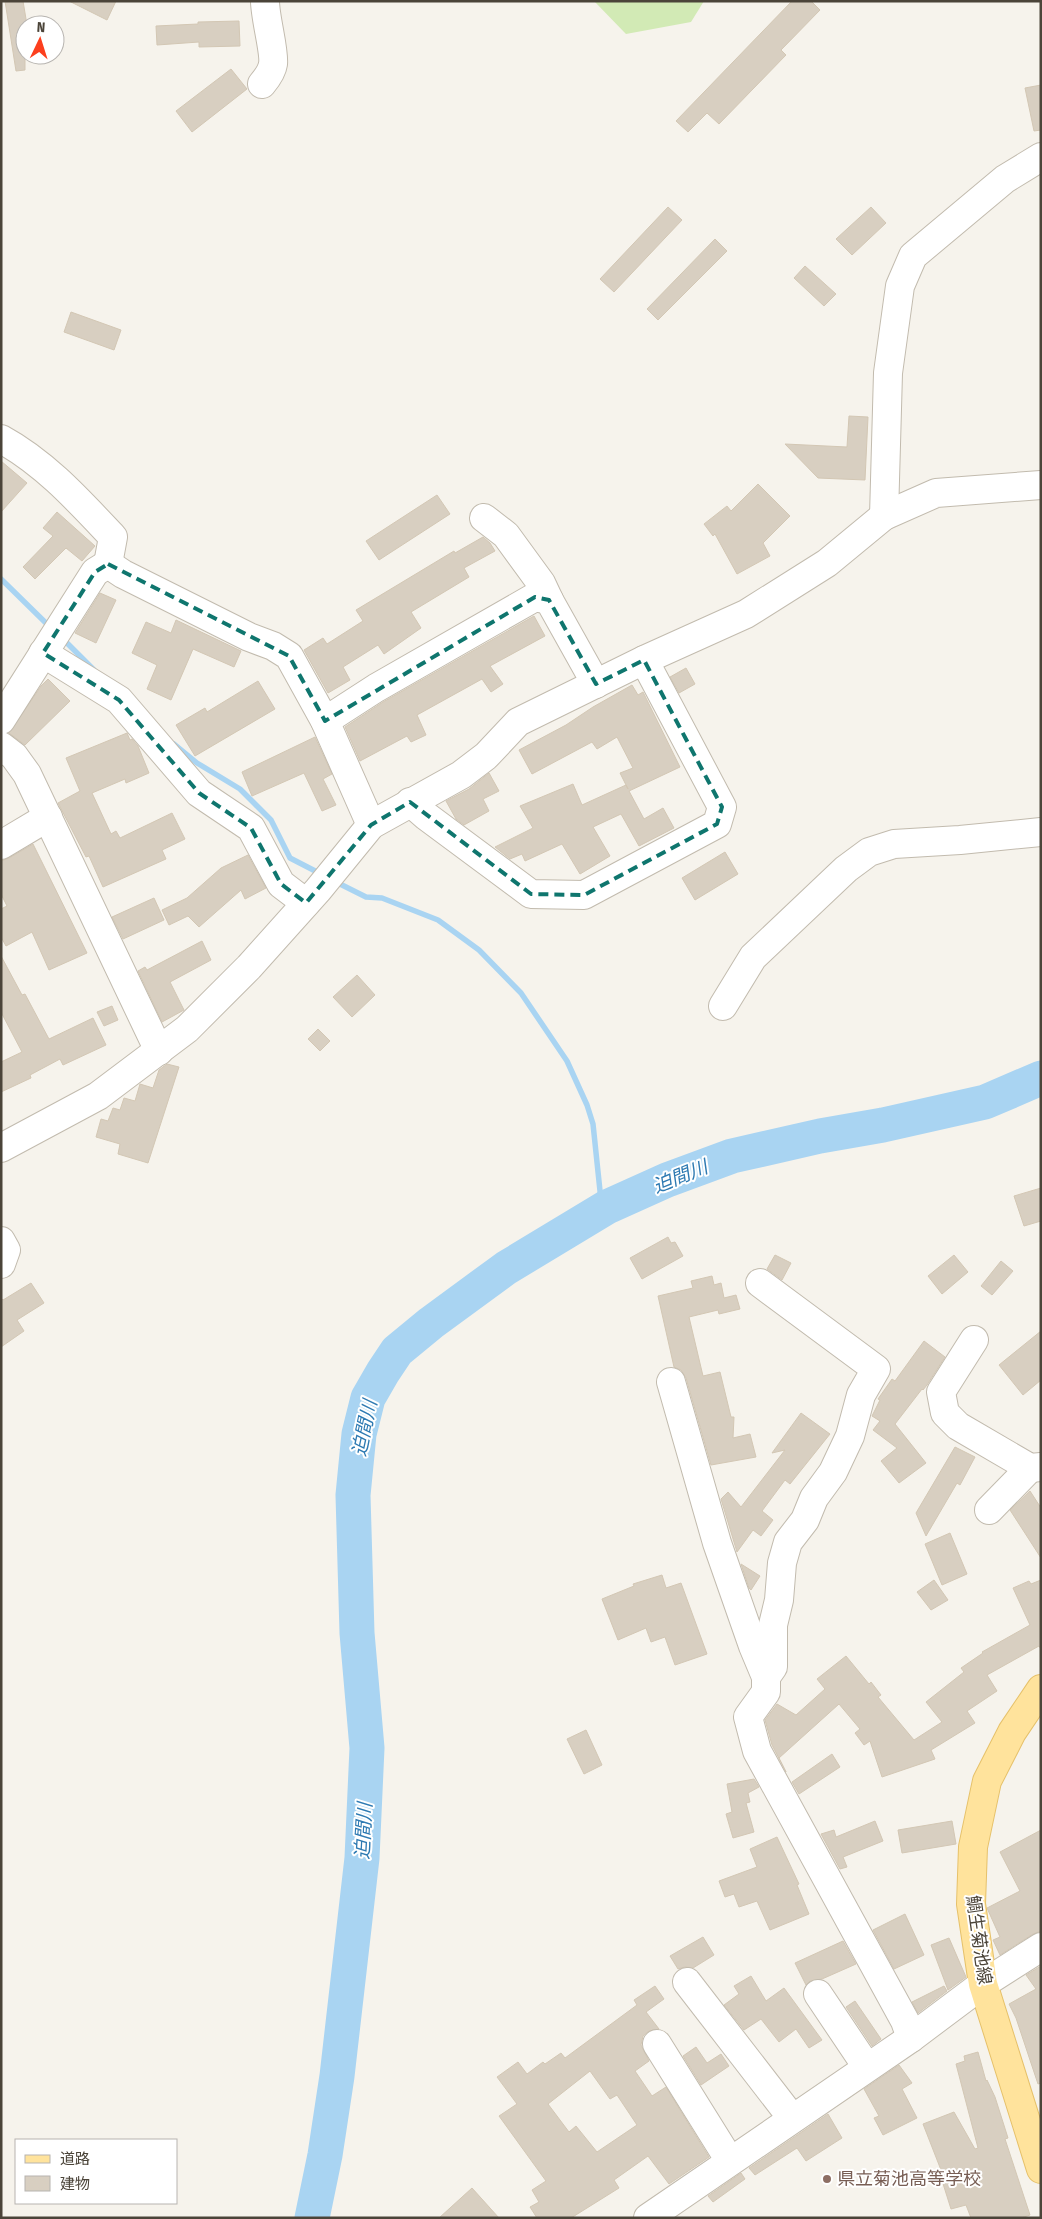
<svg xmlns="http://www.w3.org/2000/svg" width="1042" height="2219" font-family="'Fira Sans Condensed','Noto Sans JP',sans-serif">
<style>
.green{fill:#d2eab5}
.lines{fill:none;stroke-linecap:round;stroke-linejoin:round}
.stream{stroke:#a9d4f2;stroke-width:5.5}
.river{stroke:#a9d4f2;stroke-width:35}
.building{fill:#d8cfc1;stroke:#d3c7b4;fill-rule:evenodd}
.minor-casing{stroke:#c2bbae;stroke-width:30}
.major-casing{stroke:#e6c16a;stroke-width:30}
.minor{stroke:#fff;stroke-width:28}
.major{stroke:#ffe39c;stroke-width:28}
.marked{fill:none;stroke:#0f766e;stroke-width:4;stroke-dasharray:10 6;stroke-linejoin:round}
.education-dot{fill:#8d6e63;stroke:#fff;stroke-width:2}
.labels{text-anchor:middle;stroke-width:4;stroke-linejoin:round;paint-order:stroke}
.street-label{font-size:18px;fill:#4b4439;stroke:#fff}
.education-label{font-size:18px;fill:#785e54;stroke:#fff;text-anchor:start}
.water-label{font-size:19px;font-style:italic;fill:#2e7ab2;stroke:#fff}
</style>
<rect width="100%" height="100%" fill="#f6f3ec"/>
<!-- green -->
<path class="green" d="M 594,1 L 704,1 L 691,22 L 626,34 Z"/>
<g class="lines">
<!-- stream -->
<g class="stream">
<path d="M 1,579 L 51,628"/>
<path d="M 62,638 L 94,670"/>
<path d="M 174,744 L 197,763 L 240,789 L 271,820 L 290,858 L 321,874"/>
<path d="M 336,882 L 366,897 L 382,898 L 438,920 L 479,950 L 521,993 L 567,1061 L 587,1105 L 593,1124 L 602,1210"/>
</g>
<!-- river -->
<path class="river" d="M 312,2218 L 325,2155 L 337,2076 L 362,1858 L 367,1748 L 357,1633 L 353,1495 L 359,1434 L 368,1398 L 383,1372 L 397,1351 L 431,1323 L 506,1268 L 607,1207 L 667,1180 L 732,1156 L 820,1136 L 883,1125 L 985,1102 L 1041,1078"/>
</g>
<!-- building -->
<g class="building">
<path d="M 5,1 L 23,1 L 27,25 L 25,25 L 25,70 L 16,71 Z"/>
<path d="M 69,1 L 116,1 L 107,20 Z"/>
<path d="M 792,1 L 811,1 L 820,10 L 781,50 L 786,55 L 719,124 L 707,113 L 688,132 L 676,121 Z"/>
<path d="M 239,21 L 240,46 L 199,47 L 199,42 L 157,45 L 156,26 L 198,24 L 198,22 Z"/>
<path d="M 231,69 L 247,89 L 192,132 L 176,111 Z"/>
<path d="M 1041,85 L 1041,130 L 1034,131 L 1025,88 Z"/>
<path d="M 668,207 L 682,220 L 614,292 L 600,279 Z"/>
<path d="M 871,207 L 886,223 L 852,255 L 836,239 Z"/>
<path d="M 715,239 L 727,251 L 658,320 L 647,309 Z"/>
<path d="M 805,266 L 836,294 L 824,306 L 794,278 Z"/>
<path d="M 71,312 L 121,330 L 114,350 L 64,332 Z"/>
<path d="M 849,416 L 868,417 L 865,480 L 818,478 L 785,444 L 847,447 Z"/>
<path d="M 1,461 L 27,483 L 1,512 Z"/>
<path d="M 758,484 L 790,516 L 763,543 L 770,556 L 737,574 L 715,534 L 713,536 L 704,524 L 727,506 L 731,511 Z"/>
<path d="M 437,495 L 450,514 L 379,560 L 366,541 Z"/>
<path d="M 57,512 L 95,546 L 82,561 L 66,548 L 35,579 L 23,567 L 53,536 L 43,528 Z"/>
<path d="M 483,537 L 490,543 L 495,551 L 464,568 L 469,577 L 411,612 L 421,628 L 384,654 L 378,645 L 343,667 L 350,680 L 328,693 L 304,650 L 323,638 L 327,644 L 363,621 L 356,610 L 454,551 L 455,553 Z"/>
<path d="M 100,593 L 116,600 L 96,643 L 75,633 Z"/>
<path d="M 534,616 L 545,636 L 490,666 L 503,684 L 491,692 L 482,679 L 417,715 L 426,735 L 411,742 L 407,736 L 360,761 L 345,727 L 383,702 Z"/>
<path d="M 176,620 L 241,651 L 234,667 L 193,649 L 171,700 L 147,689 L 157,665 L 132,653 L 146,622 L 171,633 Z"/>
<path d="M 686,668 L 695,684 L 679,693 L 670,677 Z"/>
<path d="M 48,679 L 70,701 L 25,745 L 9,733 L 41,686 Z"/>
<path d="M 258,681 L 275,709 L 195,756 L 176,725 L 205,708 L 207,712 Z"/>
<path d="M 632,685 L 638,695 L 643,692 L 680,767 L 629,791 L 644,819 L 663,808 L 674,828 L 639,846 L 621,814 L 593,827 L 610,856 L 580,874 L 562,844 L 525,861 L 522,854 L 510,859 L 495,847 L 533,828 L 520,806 L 573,784 L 582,805 L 626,785 L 628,789 L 620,773 L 633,768 L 617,737 L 597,749 L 592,742 L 532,774 L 519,750 L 566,725 L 593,707 Z"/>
<path d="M 127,733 L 130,740 L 132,739 L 138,746 L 149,773 L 126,783 L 125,779 L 92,793 L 111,834 L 116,831 L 120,838 L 172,813 L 185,839 L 162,850 L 166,859 L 103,887 L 89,856 L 86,857 L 58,803 L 80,791 L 66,758 Z"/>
<path d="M 315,737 L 332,774 L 323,779 L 336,805 L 322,811 L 304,773 L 252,796 L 242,772 Z"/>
<path d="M 489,773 L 499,791 L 483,799 L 489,811 L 464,825 L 456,819 L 446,801 L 469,789 Z"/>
<path d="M 33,844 L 87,953 L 49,970 L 32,932 L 6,946 L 1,937 L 1,909 L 7,906 L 1,894 L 1,861 L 9,858 Z"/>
<path d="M 725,852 L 738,874 L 695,900 L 682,878 Z"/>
<path d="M 248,855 L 266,888 L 245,899 L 241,890 L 199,927 L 188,916 L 169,925 L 162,910 L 187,898 L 221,868 Z"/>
<path d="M 154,898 L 164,920 L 123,939 L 112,917 Z"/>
<path d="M 202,941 L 211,960 L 170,982 L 184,1010 L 162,1022 L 138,971 L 145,967 L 147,970 Z"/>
<path d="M 1,956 L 22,995 L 25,994 L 49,1039 L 93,1018 L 106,1045 L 63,1065 L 60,1059 L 30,1075 L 31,1078 L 1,1092 L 1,1062 L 22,1052 L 1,1012 Z"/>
<path d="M 357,975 L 375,995 L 352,1017 L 333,997 Z"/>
<path d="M 112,1006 L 118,1020 L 104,1026 L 97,1012 Z"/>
<path d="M 318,1029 L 330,1041 L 320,1051 L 308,1039 Z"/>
<path d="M 167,1064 L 179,1067 L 148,1163 L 118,1154 L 120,1144 L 96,1137 L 101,1119 L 108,1121 L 113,1108 L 120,1110 L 124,1098 L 135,1101 L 140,1084 L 153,1088 L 159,1070 Z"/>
<path d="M 1041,1188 L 1041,1221 L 1024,1226 L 1014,1196 Z"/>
<path d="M 668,1237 L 671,1243 L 675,1242 L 683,1256 L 642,1279 L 630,1258 Z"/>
<path d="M 775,1255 L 791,1263 L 782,1280 L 767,1269 Z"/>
<path d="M 954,1255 L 968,1272 L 942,1294 L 928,1276 Z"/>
<path d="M 1001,1261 L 1013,1271 L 992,1295 L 981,1286 Z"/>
<path d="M 712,1276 L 714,1285 L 721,1283 L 724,1298 L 736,1295 L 740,1309 L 719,1314 L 718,1310 L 689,1317 L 703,1376 L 720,1372 L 731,1417 L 734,1417 L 733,1438 L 750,1434 L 756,1457 L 711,1465 L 686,1378 L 681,1370 L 674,1367 L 658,1296 L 693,1288 L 691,1281 Z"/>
<path d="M 31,1283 L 44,1303 L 17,1320 L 24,1331 L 1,1347 L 1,1298 L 3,1300 Z"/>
<path d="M 1041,1331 L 1041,1380 L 1023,1395 L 999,1365 Z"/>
<path d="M 924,1341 L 945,1357 L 927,1385 L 923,1390 L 922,1389 L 895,1424 L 926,1463 L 899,1483 L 881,1461 L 897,1448 L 873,1430 L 880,1421 L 872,1416 L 880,1400 L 878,1399 L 892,1379 L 895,1381 Z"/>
<path d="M 801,1413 L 830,1434 L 790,1484 L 785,1480 L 762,1511 L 773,1520 L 761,1536 L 753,1530 L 737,1552 L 721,1499 L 728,1492 L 741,1507 L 785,1450 L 772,1453 Z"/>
<path d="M 955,1447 L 975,1457 L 960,1485 L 957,1483 L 926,1536 L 916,1513 Z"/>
<path d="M 1030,1491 L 1041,1508 L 1041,1558 L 1010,1510 Z"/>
<path d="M 950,1533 L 967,1574 L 942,1585 L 925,1544 Z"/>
<path d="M 741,1564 L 760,1576 L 751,1590 L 749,1588 Z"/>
<path d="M 662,1575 L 666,1588 L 681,1583 L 707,1654 L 675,1665 L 665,1637 L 651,1642 L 646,1628 L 618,1640 L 602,1599 L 634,1586 L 633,1584 Z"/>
<path d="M 934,1580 L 948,1600 L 931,1610 L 917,1592 Z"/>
<path d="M 1041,1580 L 1041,1649 L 1039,1646 L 987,1675 L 997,1691 L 967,1711 L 975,1723 L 931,1750 L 935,1759 L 882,1777 L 870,1741 L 864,1745 L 855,1733 L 860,1729 L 839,1704 L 779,1758 L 786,1772 L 772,1745 L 765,1720 L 777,1704 L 796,1715 L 825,1689 L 817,1679 L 846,1656 L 869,1684 L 871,1682 L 881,1695 L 878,1697 L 914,1740 L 942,1722 L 926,1702 L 964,1672 L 961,1668 L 983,1653 L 982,1652 L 1030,1625 L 1013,1588 L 1029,1581 L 1031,1584 Z"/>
<path d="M 586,1730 L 602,1765 L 584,1774 L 567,1739 Z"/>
<path d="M 832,1754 L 840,1767 L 799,1794 L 792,1782 Z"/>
<path d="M 754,1779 L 759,1787 L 748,1793 L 750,1802 L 746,1803 L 754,1832 L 733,1838 L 726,1814 L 732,1812 L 727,1784 Z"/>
<path d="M 875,1821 L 883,1841 L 843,1857 L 847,1867 L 840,1869 L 821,1834 L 834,1830 L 836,1837 Z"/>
<path d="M 952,1821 L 956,1844 L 902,1853 L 898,1830 Z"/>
<path d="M 1041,1830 L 1041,1931 L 1033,1934 L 1000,1955 L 993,1940 L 1000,1937 L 987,1908 L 1020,1891 L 1000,1852 Z"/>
<path d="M 777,1837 L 799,1884 L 797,1885 L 809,1914 L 770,1930 L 757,1901 L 739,1907 L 734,1894 L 725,1897 L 719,1881 L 757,1867 L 750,1849 Z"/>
<path d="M 905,1914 L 924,1955 L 894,1969 L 873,1930 Z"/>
<path d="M 703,1937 L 714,1955 L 693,1968 L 685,1967 L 678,1969 L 670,1956 Z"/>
<path d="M 949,1938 L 966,1977 L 948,1990 L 931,1945 Z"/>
<path d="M 843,1941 L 856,1964 L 822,1979 L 810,1981 L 806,1985 L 795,1963 Z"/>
<path d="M 1041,1966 L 1041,2083 L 1038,2084 L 1016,2018 L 1009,2004 L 1036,1989 L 1026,1975 Z"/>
<path d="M 751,1976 L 766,2001 L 784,1988 L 822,2040 L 809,2048 L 796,2029 L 779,2042 L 761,2019 L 744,2030 L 724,2005 L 739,1994 L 734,1986 Z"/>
<path d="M 655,1986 L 664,1999 L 646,2012 L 659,2029 L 649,2031 L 643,2036 L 641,2045 L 649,2061 L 635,2071 L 652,2096 L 666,2087 L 709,2157 L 669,2184 L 648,2156 L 614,2180 L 619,2188 L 571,2218 L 537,2218 L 530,2207 L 539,2202 L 532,2190 L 546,2181 L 499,2116 L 517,2104 L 497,2077 L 518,2062 L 527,2074 L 543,2062 L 545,2064 L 561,2053 L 565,2058 L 637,2005 L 634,2000 ZM 590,2071 L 610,2099 L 617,2095 L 637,2125 L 597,2152 L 576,2126 L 569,2132 L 548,2104 Z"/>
<path d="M 944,1986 L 947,1991 L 918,2013 L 912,2002 Z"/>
<path d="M 855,2001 L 881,2039 L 872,2046 L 846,2007 Z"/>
<path d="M 696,2047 L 707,2063 L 721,2054 L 729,2066 L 701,2085 L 683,2056 Z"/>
<path d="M 978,2052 L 986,2081 L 987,2080 L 995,2097 L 1008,2138 L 1005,2139 L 1030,2215 L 1021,2218 L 971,2218 L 966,2205 L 951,2209 L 939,2171 L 941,2170 L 923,2124 L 954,2112 L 975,2149 L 978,2148 L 956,2064 L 965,2061 L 964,2056 Z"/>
<path d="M 899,2065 L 912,2083 L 902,2089 L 917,2118 L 883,2135 L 874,2118 L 879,2116 L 864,2089 Z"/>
<path d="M 828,2114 L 842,2138 L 806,2161 L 797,2148 L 755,2175 L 749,2168 Z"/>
<path d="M 741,2173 L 745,2179 L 713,2202 L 708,2196 Z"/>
<path d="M 472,2188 L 499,2218 L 439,2218 Z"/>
</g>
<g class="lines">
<defs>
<g id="minor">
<path d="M 262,84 C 267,78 272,71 273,64 C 275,52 265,18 265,1"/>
<path d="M 1,439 C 45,463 79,501 113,537 L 108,564"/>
<path d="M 884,516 L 888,373 L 900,286 L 913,256 L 1005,179 L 1041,157"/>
<path d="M 484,518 L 506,535 L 541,583 L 549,600"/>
<path d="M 108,564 L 123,574 L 249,637 L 273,646 L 289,656 L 325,721 L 371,825"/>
<path d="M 43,653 L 119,700 L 199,793 L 251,828 L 281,884 L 306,903"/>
<path d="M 1,720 L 95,572 L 108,564"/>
<path d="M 325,721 L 376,688 L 535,597 L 549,600 L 596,684"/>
<path d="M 1,746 L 14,756 L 27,774 L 159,1051"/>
<path d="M 410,802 L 426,816 L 531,894 L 584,895 L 717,824 L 722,807 L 644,660"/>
<path d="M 1,845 L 48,817"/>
<path d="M 723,1006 L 753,957 L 846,869 L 869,852 L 894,844 L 960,840 L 1041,832"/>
<path d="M 1,1148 L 98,1096 L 187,1029 L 249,967 L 318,890 L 371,825 L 461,775 L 486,756 L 518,722 L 644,660 L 746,614 L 827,563 L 884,516 L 936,493 L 1041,485"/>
<path d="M 1,1241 L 6,1250 L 1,1264"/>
<path d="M 760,1283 L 876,1369 L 861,1395 L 850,1436 L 833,1472 L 814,1498 L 805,1520 L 788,1542 L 782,1563 L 779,1600 L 773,1625 L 773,1667 L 766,1677"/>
<path d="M 974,1340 L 941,1392 L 945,1413 L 958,1426 L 1030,1468 L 1041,1467"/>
<path d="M 671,1382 L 717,1543 L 753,1646 L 766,1677 L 766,1692 L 748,1717 L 757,1751 L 905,2021 L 911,2038"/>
<path d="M 989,1510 L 1030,1468"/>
<path d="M 687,1982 L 792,2118"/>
<path d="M 818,1994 L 867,2067"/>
<path d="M 657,2044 L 730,2161"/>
<path d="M 648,2218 L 911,2038 L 983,1984 L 1041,1947"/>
</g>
<path id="major" d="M 1041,1689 L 1012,1732 L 987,1781 L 973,1847 L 971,1904 L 983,1984 L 1041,2169"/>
</defs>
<!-- minor casing -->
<use href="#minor" class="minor-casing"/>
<!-- major casing -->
<use href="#major" class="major-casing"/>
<!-- minor -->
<use href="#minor" class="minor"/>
<!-- major -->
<use href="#major" class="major"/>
</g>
<!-- marked area -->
<path class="marked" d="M 108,564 L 289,656 L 325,721 L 535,597 L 549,600 L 596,684 L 644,660 L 722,807 L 717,824 L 584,895 L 531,894 L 410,802 L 371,825 L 306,903 L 281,884 L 251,828 L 199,793 L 119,700 L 43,653 L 95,572 Z"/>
<!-- markers -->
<circle class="education-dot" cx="827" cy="2179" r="5"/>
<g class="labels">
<!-- street labels -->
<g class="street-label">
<text transform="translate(979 1940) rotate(82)" y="6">鯛生菊池線</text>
</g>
<!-- education labels -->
<g class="education-label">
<text x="837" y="2185">県立菊池高等学校</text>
</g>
<!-- water labels -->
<g class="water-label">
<text transform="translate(680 1176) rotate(-22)" y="7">迫間川</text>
<text transform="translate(364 1428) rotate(-78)" y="7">迫間川</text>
<text transform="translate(363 1831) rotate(-87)" y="7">迫間川</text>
</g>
</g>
<!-- border -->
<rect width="1042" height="2219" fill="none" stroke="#4b4439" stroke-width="5"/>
<!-- legend -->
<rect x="15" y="2139" width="162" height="65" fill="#ffffff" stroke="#b7b4b0"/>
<rect x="25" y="2155" width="25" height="8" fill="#ffe39c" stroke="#b7b4b0"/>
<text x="60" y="2164" font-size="15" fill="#4b4439">道路</text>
<rect x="25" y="2176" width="25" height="15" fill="#d8cfc1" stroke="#b7b4b0"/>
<text x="60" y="2189" font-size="15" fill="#4b4439">建物</text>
<!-- north arrow -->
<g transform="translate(40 40) rotate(4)"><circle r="24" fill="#ffffff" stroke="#b7b4b0"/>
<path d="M0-4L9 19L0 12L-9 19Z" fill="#fc3f1d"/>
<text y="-8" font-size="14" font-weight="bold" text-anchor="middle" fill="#4b4439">N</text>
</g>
</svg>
